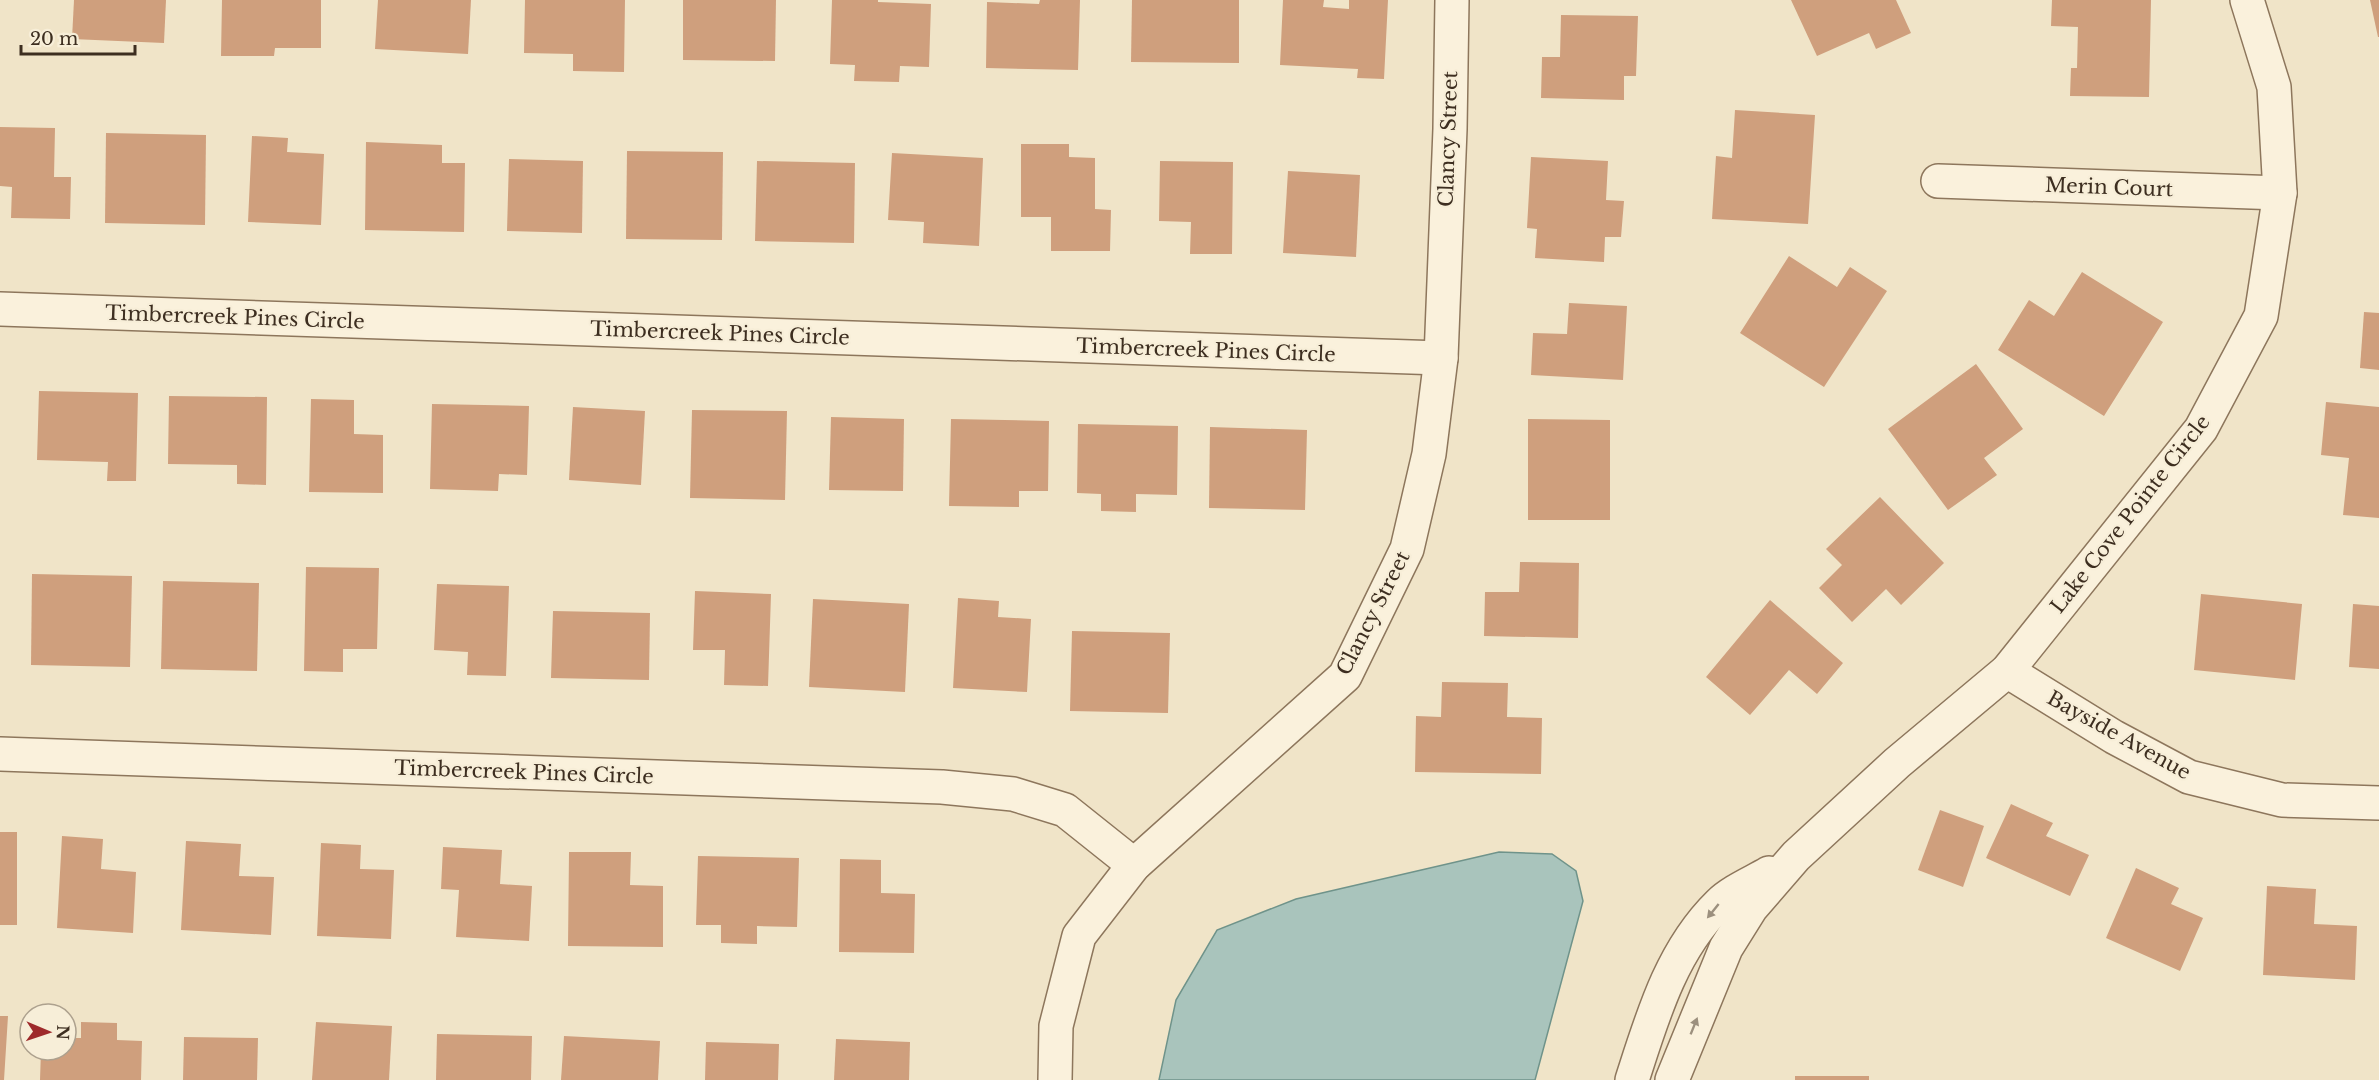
<svg xmlns="http://www.w3.org/2000/svg" width="2379" height="1080" font-family="'Libre Baskerville',serif">
<style>
.water{fill:#a9c4bc;stroke:#6f938a;stroke-width:1.5}
.building{fill:#cf9f7d}
.lines{fill:none;stroke-linecap:round;stroke-linejoin:round}
.street-casing{stroke:#8d765c;stroke-width:36}
.street{stroke:#faf1dc;stroke-width:33}
.oneway{fill:#9c907e}
.labels{text-anchor:middle;stroke-width:4.5;stroke-linejoin:round;paint-order:stroke}
.street-label{font-size:20px;fill:#3d2e20;stroke:#f7eed8}
</style>
<rect width="100%" height="100%" fill="#f0e4c8"/>
<!-- water -->
<path class="water" d="M 1499,852 L 1552,854 L 1576,871 L 1583,901 L 1535,1080 L 1159,1080 L 1176,1000 L 1217,930 L 1296,899 Z"/>
<!-- building -->
<g class="building">
<path d="M 74,0 L 166,0 L 164,43 L 72,39 Z"/>
<path d="M 222,0 L 321,0 L 321,48 L 275,48 L 274,56 L 221,56 Z"/>
<path d="M 378,0 L 471,0 L 468,54 L 375,49 Z"/>
<path d="M 525,0 L 625,0 L 624,72 L 573,71 L 573,54 L 524,53 Z"/>
<path d="M 683,0 L 776,0 L 775,61 L 683,60 Z"/>
<path d="M 832,0 L 878,0 L 878,2 L 931,4 L 929,67 L 900,66 L 899,82 L 854,81 L 855,65 L 830,64 Z"/>
<path d="M 1040,0 L 1080,0 L 1078,70 L 986,68 L 987,2 L 1039,4 Z"/>
<path d="M 1132,0 L 1239,0 L 1239,63 L 1131,62 Z"/>
<path d="M 1283,0 L 1324,0 L 1323,7 L 1349,9 L 1349,0 L 1388,0 L 1384,79 L 1357,78 L 1358,69 L 1280,65 Z"/>
<path d="M 1791,0 L 1896,0 L 1911,33 L 1876,49 L 1869,33 L 1817,56 Z"/>
<path d="M 2052,0 L 2151,0 L 2149,97 L 2070,96 L 2071,68 L 2077,68 L 2078,27 L 2051,26 Z"/>
<path d="M 2370,0 L 2379,0 L 2379,37 L 2378,37 Z"/>
<path d="M 1561,15 L 1638,16 L 1636,76 L 1624,76 L 1624,100 L 1541,98 L 1542,57 L 1560,57 Z"/>
<path d="M 1735,110 L 1815,115 L 1808,224 L 1712,219 L 1716,156 L 1732,158 Z"/>
<path d="M 0,127 L 55,128 L 54,177 L 71,177 L 70,219 L 11,218 L 12,187 L 0,186 Z"/>
<path d="M 106,133 L 206,135 L 205,225 L 105,223 Z"/>
<path d="M 252,136 L 288,138 L 287,152 L 324,154 L 321,225 L 248,222 Z"/>
<path d="M 366,142 L 442,145 L 442,163 L 465,163 L 464,232 L 365,230 Z"/>
<path d="M 1021,144 L 1069,144 L 1069,157 L 1095,158 L 1095,209 L 1111,210 L 1110,251 L 1051,251 L 1051,217 L 1021,217 Z"/>
<path d="M 627,151 L 723,152 L 722,240 L 626,239 Z"/>
<path d="M 892,153 L 983,158 L 979,246 L 923,243 L 924,222 L 888,220 Z"/>
<path d="M 1531,157 L 1608,161 L 1606,200 L 1624,201 L 1621,237 L 1605,237 L 1604,262 L 1535,258 L 1537,229 L 1527,228 Z"/>
<path d="M 509,159 L 583,161 L 582,233 L 507,231 Z"/>
<path d="M 757,161 L 855,163 L 854,243 L 755,241 Z"/>
<path d="M 1160,161 L 1233,162 L 1232,254 L 1190,254 L 1191,222 L 1159,221 Z"/>
<path d="M 1288,171 L 1360,175 L 1356,257 L 1283,253 Z"/>
<path d="M 1789,256 L 1837,287 L 1850,267 L 1887,291 L 1824,387 L 1740,333 Z"/>
<path d="M 2082,272 L 2163,322 L 2104,416 L 1998,350 L 2029,300 L 2054,316 Z"/>
<path d="M 1569,303 L 1627,306 L 1623,380 L 1531,375 L 1533,333 L 1567,334 Z"/>
<path d="M 2364,312 L 2379,313 L 2379,370 L 2360,368 Z"/>
<path d="M 1976,364 L 2023,429 L 1984,458 L 1997,475 L 1948,510 L 1888,429 Z"/>
<path d="M 39,391 L 138,393 L 136,481 L 107,481 L 108,462 L 37,460 Z"/>
<path d="M 169,396 L 267,397 L 266,485 L 237,484 L 237,465 L 168,464 Z"/>
<path d="M 311,399 L 354,400 L 354,434 L 383,435 L 383,493 L 309,492 Z"/>
<path d="M 2326,402 L 2379,407 L 2379,518 L 2343,515 L 2349,458 L 2321,455 Z"/>
<path d="M 432,404 L 529,406 L 527,475 L 499,474 L 498,491 L 430,489 Z"/>
<path d="M 573,407 L 645,411 L 641,485 L 569,480 Z"/>
<path d="M 692,410 L 787,411 L 785,500 L 690,498 Z"/>
<path d="M 831,417 L 904,419 L 903,491 L 829,490 Z"/>
<path d="M 951,419 L 1049,421 L 1048,491 L 1019,491 L 1019,507 L 949,506 Z"/>
<path d="M 1528,419 L 1610,420 L 1610,520 L 1528,520 Z"/>
<path d="M 1078,424 L 1178,426 L 1177,495 L 1136,494 L 1136,512 L 1101,511 L 1101,494 L 1077,493 Z"/>
<path d="M 1210,427 L 1307,430 L 1305,510 L 1209,508 Z"/>
<path d="M 1880,497 L 1944,563 L 1901,605 L 1886,589 L 1852,622 L 1819,588 L 1842,565 L 1826,549 Z"/>
<path d="M 1520,562 L 1579,563 L 1578,638 L 1484,636 L 1485,592 L 1519,592 Z"/>
<path d="M 306,567 L 379,568 L 377,649 L 343,649 L 343,672 L 304,671 Z"/>
<path d="M 32,574 L 132,576 L 130,667 L 31,665 Z"/>
<path d="M 163,581 L 259,583 L 257,671 L 161,669 Z"/>
<path d="M 437,584 L 509,586 L 506,676 L 467,675 L 468,652 L 434,650 Z"/>
<path d="M 695,591 L 771,594 L 768,686 L 724,685 L 725,650 L 693,650 Z"/>
<path d="M 2201,594 L 2302,604 L 2295,680 L 2194,670 Z"/>
<path d="M 958,598 L 999,601 L 998,617 L 1031,619 L 1027,692 L 953,688 Z"/>
<path d="M 813,599 L 909,604 L 905,692 L 809,687 Z"/>
<path d="M 1770,600 L 1843,663 L 1817,694 L 1789,670 L 1750,715 L 1706,677 Z"/>
<path d="M 2353,604 L 2379,606 L 2379,669 L 2349,667 Z"/>
<path d="M 553,611 L 650,613 L 649,680 L 551,678 Z"/>
<path d="M 1072,631 L 1170,633 L 1168,713 L 1070,711 Z"/>
<path d="M 1442,682 L 1508,683 L 1507,717 L 1542,718 L 1541,774 L 1415,772 L 1416,716 L 1441,717 Z"/>
<path d="M 2011,804 L 2053,823 L 2046,836 L 2089,855 L 2070,896 L 1986,858 Z"/>
<path d="M 1940,810 L 1984,826 L 1963,887 L 1918,870 Z"/>
<rect x="0" y="832" width="17" height="93"/>
<path d="M 62,836 L 103,839 L 101,869 L 136,872 L 133,933 L 57,928 Z"/>
<path d="M 186,841 L 241,844 L 239,876 L 274,877 L 271,935 L 181,930 Z"/>
<path d="M 321,843 L 361,845 L 360,869 L 394,870 L 391,939 L 317,936 Z"/>
<path d="M 443,847 L 502,850 L 500,884 L 532,886 L 529,941 L 456,937 L 459,890 L 441,889 Z"/>
<path d="M 569,852 L 631,852 L 630,885 L 663,886 L 663,947 L 568,946 Z"/>
<path d="M 698,856 L 799,858 L 797,927 L 757,926 L 757,944 L 721,943 L 721,925 L 696,925 Z"/>
<path d="M 840,859 L 881,860 L 881,893 L 915,894 L 914,953 L 839,952 Z"/>
<path d="M 2136,868 L 2179,888 L 2171,904 L 2203,918 L 2180,971 L 2106,938 Z"/>
<path d="M 2267,886 L 2316,889 L 2314,924 L 2357,926 L 2355,980 L 2263,975 Z"/>
<path d="M 0,1016 L 8,1016 L 4,1080 L 0,1080 Z"/>
<path d="M 81,1022 L 117,1023 L 117,1040 L 142,1041 L 141,1080 L 40,1080 L 41,1050 L 66,1050 L 66,1038 L 81,1038 Z"/>
<path d="M 316,1022 L 392,1026 L 389,1080 L 312,1080 Z"/>
<path d="M 437,1034 L 532,1036 L 531,1080 L 436,1080 Z"/>
<path d="M 564,1036 L 660,1041 L 658,1080 L 561,1080 Z"/>
<path d="M 184,1037 L 258,1038 L 257,1080 L 183,1080 Z"/>
<path d="M 836,1039 L 910,1042 L 909,1080 L 834,1080 Z"/>
<path d="M 706,1042 L 779,1044 L 778,1080 L 705,1080 Z"/>
<rect x="1795" y="1076" width="74" height="4"/>
</g>
<g class="lines">
<defs>
<g id="street">
<path d="M 1938,181 L 2280,193"/>
<path d="M 0,309 L 1441,358"/>
<path d="M 2007,671 L 2114,737 L 2189,777 L 2282,800 L 2379,803"/>
<path d="M 0,754 L 942,787 L 1013,794 L 1065,810 L 1134,865"/>
<path d="M 1055,1080 L 1056,1026 L 1079,936 L 1134,865 L 1345,676 L 1407,549 L 1429,454 L 1441,358 L 1450,129 L 1452,0"/>
<path d="M 1632,1080 C 1652,1018 1671,951 1719,904 C 1732,891 1754,882 1769,873"/>
<path d="M 1672,1080 L 1726,948 L 1751,908 L 1796,856 L 1897,763 L 2007,671 L 2201,429 L 2261,316 L 2280,193 L 2274,87 L 2247,0"/>
</g>
</defs>
<!-- street casing -->
<use href="#street" class="street-casing"/>
<!-- street -->
<use href="#street" class="street"/>
</g>
<!-- one-way arrows -->
<defs><path id="oneway-solid" d="M-6-.8H1V-3.2L6.5 0L1 3.2V.8H-6Z" transform="scale(1.5)"/></defs>
<g class="oneway">
<use href="#oneway-solid" transform="translate(1713 911) rotate(129)"/>
<use href="#oneway-solid" transform="translate(1694 1026) rotate(-68)"/>
</g>
<g class="labels">
<!-- street labels -->
<g class="street-label">
<text transform="translate(1448 139) rotate(-88)" y="7">Clancy Street</text>
<text transform="translate(2109 187) rotate(2)" y="7">Merin Court</text>
<text transform="translate(235 317) rotate(2)" y="7">Timbercreek Pines Circle</text>
<text transform="translate(720 333) rotate(2)" y="7">Timbercreek Pines Circle</text>
<text transform="translate(1206 350) rotate(2)" y="7">Timbercreek Pines Circle</text>
<text transform="translate(2130 514) rotate(-52)" y="7">Lake Cove Pointe Circle</text>
<text transform="translate(1373 613) rotate(-63)" y="7">Clancy Street</text>
<text transform="translate(2119 735) rotate(29)" y="7">Bayside Avenue</text>
<text transform="translate(524 772) rotate(2)" y="7">Timbercreek Pines Circle</text>
</g>
</g>
<!-- north arrow -->
<g transform="translate(48 1032) rotate(92)"><circle r="28" fill="#f7eed8" stroke="#ada18e" stroke-width="1.5"/>
<path d="M0-4.5L10 22L0 15L-10 22Z" fill="#9e2a2b"/>
<text y="-9" font-size="16" font-weight="bold" text-anchor="middle" fill="#3d2e20">N</text>
</g>
<!-- scale -->
<path d="M21 45v9h114v-9" fill="none" stroke="#3d2e20" stroke-width="3"/>
<text x="30" y="45" font-size="18" fill="#3d2e20" stroke="#f7eed8" stroke-width="4.5" paint-order="stroke">20 m</text>
</svg>
